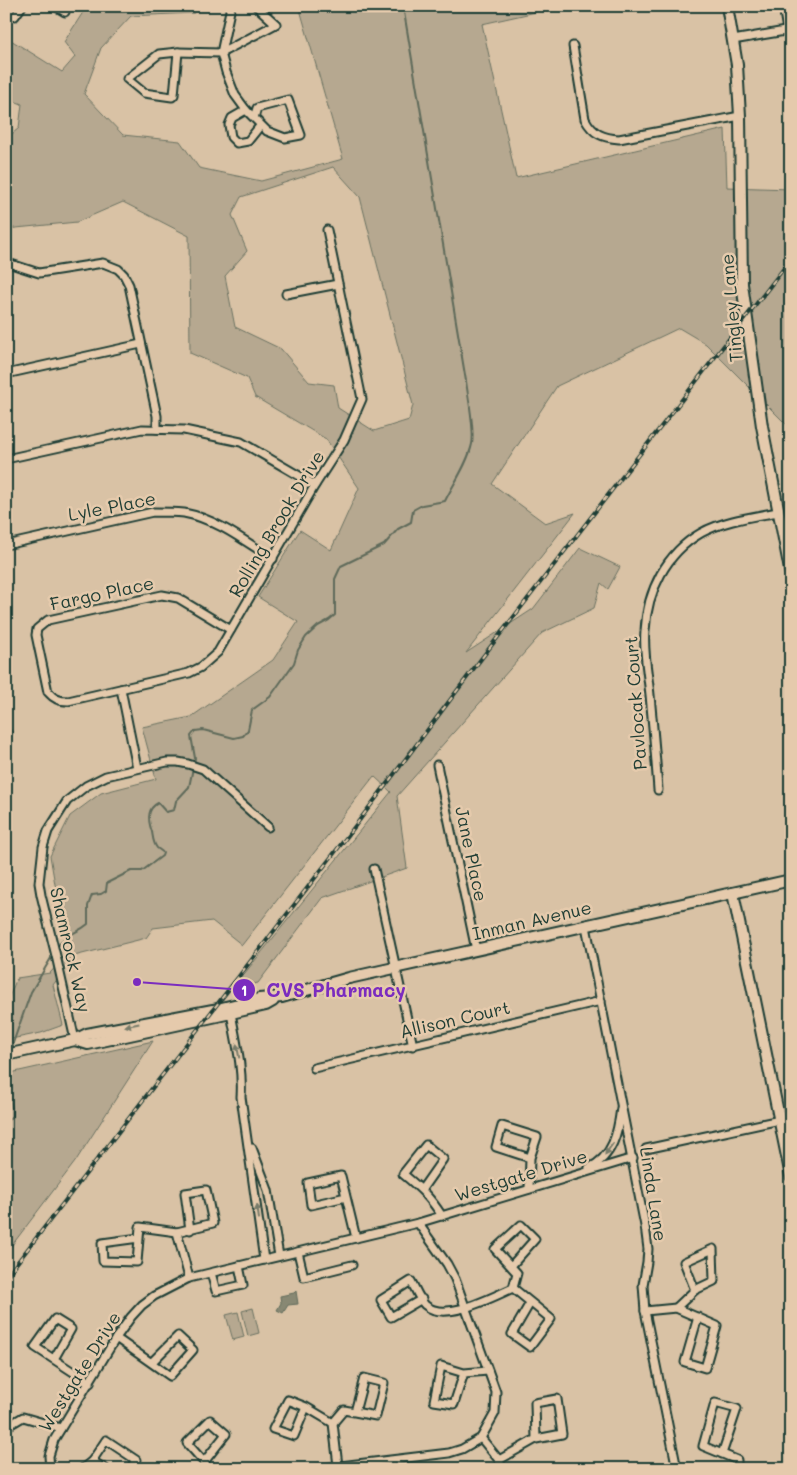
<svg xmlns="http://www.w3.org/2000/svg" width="797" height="1475" font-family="Mali,sans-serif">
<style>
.green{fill:#b6a890;stroke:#6a7262;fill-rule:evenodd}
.water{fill:#888873;stroke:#5e6a5a}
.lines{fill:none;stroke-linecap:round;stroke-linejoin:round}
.stream{stroke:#5e6a5a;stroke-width:2}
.street-casing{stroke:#1f3d34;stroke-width:11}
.secondary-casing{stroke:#1f3d34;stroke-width:14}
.street{stroke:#e5caac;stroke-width:7}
.secondary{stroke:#e5caac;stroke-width:10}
.rail-casing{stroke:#1f3d34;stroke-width:4}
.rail{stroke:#e5caac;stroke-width:2;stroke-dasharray:5.5;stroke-linecap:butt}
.oneway{fill:#787c6a}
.labels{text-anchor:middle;stroke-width:5;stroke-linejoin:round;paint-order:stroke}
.street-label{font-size:18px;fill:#1f3d34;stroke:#e5caac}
.leader{fill:none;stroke:#7b2cbf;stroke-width:2}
.callout-dot{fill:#7b2cbf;stroke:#e5caac;stroke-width:2}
.mark-label{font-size:15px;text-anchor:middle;font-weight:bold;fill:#fff}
.callout-label{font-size:19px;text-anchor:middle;font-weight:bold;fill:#7b2cbf;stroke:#e5caac;stroke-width:5;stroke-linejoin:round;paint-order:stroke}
</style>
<rect width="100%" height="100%" fill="#d9c2a5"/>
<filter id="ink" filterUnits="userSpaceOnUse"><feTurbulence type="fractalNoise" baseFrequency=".02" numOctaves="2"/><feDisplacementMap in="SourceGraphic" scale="10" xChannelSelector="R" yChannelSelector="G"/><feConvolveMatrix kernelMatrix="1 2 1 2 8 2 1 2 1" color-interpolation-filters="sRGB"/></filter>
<g filter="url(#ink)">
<!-- green -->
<g class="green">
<path d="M 87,6 L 192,6 L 194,13 L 131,16 L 101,48 L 84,94 L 123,135 L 180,141 L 199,168 L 261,181 L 343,159 L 299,6 L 534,6 L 536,12 L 482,24 L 516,178 L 725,129 L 727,187 L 791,189 L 791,429 L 706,344 L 679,328 L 557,386 L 492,484 L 545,523 L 575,513 L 466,653 L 533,609 L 580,548 L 620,567 L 608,589 L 601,583 L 594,608 L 542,633 L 397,796 L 407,868 L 322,898 L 258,983 L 232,989 L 391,792 L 374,776 L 242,945 L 212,921 L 153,928 L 146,938 L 74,956 L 53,985 L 63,1025 L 41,1033 L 6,1040 L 6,1004 L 17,978 L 50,973 L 72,949 L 56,890 L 50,856 L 70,816 L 101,793 L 156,779 L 142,727 L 191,717 L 273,660 L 298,622 L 258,597 L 300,530 L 331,550 L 359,488 L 326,439 L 255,397 L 247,378 L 190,353 L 189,236 L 123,202 L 77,222 L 6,229 L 6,139 L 19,128 L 22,104 L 6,98 L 6,37 L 62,72 L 75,57 L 64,42 ZM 333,167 L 360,197 L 413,405 L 409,420 L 374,431 L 338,408 L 334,385 L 309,382 L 281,349 L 235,327 L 225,276 L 247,251 L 232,215 L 241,197 Z"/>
<path d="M 153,1041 L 75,1162 L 6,1253 L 6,1074 Z"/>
<path d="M 253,1308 L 259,1333 L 248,1336 L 242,1311 Z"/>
<path d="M 238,1312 L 244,1337 L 233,1340 L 226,1315 Z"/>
</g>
<!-- water -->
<path class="water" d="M 296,1291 L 298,1304 L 288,1305 L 283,1313 L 277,1310 L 281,1303 L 280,1296 L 294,1293 Z"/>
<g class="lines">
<!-- stream -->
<g class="stream">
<path d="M 194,764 L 195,758 L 191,736 L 195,731 L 203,730 L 234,738 L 243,736 L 248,730 L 252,710 L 270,697 L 294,663 L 298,650 L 306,637 L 318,626 L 329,620 L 335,615 L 335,579 L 341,566 L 384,545 L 398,529 L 411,522 L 413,510 L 422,505 L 445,501 C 454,483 468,463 472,444 C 475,430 468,397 466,381 L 403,6"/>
<path d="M 56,949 C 67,932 75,935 88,924 L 88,906 L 92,895 L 101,894 L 106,891 L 107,883 L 131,871 L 142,871 L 162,856 L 163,853 C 163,852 157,848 157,848 C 153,843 153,837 152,832 C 148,821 146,809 158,803 L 166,812 L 174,810 L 176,801 L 189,787 L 193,768"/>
<path d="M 13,1049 L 13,1043 L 31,992 L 54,953"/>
<path d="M 6,1122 L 12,1116 L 12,1108 L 9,1093 L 12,1057"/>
</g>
<defs>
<g id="street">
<path d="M 55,6 L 65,12"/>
<path d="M 231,6 L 221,53 L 226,72 L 235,95 L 246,110 L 267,131 L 285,138 L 301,135 L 288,100 L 257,108 L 254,118"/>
<path d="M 783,6 L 787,30"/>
<path d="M 15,16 L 22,6"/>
<path d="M 733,40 L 791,30"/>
<path d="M 573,46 L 585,119 C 593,134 603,138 619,139 L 740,116"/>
<path d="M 178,52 L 174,95 L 172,97 L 144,93 L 127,79 L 159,54 Z"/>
<path d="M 178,52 L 221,53 L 276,24 L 256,6"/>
<path d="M 246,110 L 232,118 L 229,125 L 231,137 L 237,143 L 248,141 L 260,126"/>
<path d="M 11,264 L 39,273 L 103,263 L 118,269 L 124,275 L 129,285 L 157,416 L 157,429"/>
<path d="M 286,294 L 338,284"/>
<path d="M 6,374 L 141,344"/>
<path d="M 6,459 L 142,429 L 184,430 L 241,442 L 315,485"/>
<path d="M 6,545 L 153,512 C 163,512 174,512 184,513 C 217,519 246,542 273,559"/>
<path d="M 231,630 L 178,598 L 162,595 L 48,620 L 37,629 L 36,635 L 48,692 C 54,699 59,701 68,701 L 189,673 L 201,667 L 218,652 L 315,485 L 344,440 L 362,399 L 327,230"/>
<path d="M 121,689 L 137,768"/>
<path d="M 6,732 L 7,733"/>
<path d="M 437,765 L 476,950"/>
<path d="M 658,790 C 656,759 653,727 650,695 C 648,674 643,652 645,631 C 647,591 666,553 701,533 C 725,520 752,517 778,512"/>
<path d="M 374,869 L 413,1046"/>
<path d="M 586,926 L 645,1226 L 648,1249 L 647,1262 L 643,1285 L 645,1311 L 677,1469"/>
<path d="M 231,1013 C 236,1041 243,1068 241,1097 L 264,1260"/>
<path d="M 75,1040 L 57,960 L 41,895 L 39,883 L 43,847 L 48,831 L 67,801 L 86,786 L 106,776 L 167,762 L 178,762 L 188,764 L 203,769 L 268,827"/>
<path d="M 314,1068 L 601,1001"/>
<path d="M 781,1124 L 791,1123"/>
<path d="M 252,1148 L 268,1190 L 279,1256"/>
<path d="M 646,1149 L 780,1120"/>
<path d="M 589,1168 C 613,1157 618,1132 621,1108"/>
<path d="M 422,1189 L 443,1159 L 426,1145 L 403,1174 C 420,1188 430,1197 442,1216"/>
<path d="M 529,1189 L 530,1158 L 537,1137 L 502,1126 L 496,1147 L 530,1158"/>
<path d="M 346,1197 L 311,1205 L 308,1183 L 341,1176 L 356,1238"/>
<path d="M 139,1238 L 102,1243 L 103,1261 L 137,1262 L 140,1227 L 177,1232"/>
<path d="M 298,1252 L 304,1277 L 352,1265"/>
<path d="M 511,1266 L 535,1239 L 521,1225 L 495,1249 L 517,1273 L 513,1288"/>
<path d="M 211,1273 L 216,1291 L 243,1285 L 239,1266"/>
<path d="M 189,1278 L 177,1232 L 213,1223 L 206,1190 L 185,1193 L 190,1230"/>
<path d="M 422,1299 L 391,1317 L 381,1300 L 411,1281 C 415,1288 419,1299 425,1305 C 445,1323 492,1297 513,1288 L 551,1319 L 530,1347 L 512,1334 L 530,1303"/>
<path d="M 676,1308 L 695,1290 L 684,1262 L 713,1249 L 714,1281 L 695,1290"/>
<path d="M 645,1311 L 676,1308 L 717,1326 L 705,1368 L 685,1362 L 698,1317"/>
<path d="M 116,1338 L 170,1376 L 193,1350 L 178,1336 L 152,1362"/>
<path d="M 54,1359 L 71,1329 L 55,1319 L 35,1347 L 90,1383"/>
<path d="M 464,1373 L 454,1404 L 434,1401 L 441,1366 L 464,1373 L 488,1371"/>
<path d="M 306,1407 L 288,1400 L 273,1429 L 294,1436 L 306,1407 L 333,1423"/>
<path d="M 6,1427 L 23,1417 L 61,1428"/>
<path d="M 481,1438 L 499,1460 L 536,1439 L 562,1434 L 557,1399 L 535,1403 L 536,1439"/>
<path d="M 722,1454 L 737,1409 L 715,1403 L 703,1446 L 737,1460 L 737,1469"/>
<path d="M 499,1460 L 502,1469"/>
<path d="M 92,1461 L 106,1469"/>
<path d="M 204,1462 L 226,1434 L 210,1420 L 187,1443 L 204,1462 L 207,1469"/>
<path d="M 338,1466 L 333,1423 L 344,1410 L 376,1416 L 384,1383 L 364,1378 L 355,1412"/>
<path d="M 50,1469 L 49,1456 L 54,1440 L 116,1338 L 131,1317 L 142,1305 L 154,1296 L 189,1278 L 418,1223 L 633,1158"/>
<path d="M 82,1469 L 92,1461 L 106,1440 L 136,1460 L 130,1469"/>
<path d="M 315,1469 L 449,1453 L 462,1449 L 481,1438 L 495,1413 L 496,1392 L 455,1279 L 447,1264 L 418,1223"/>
</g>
<g id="secondary">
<path d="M 727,6 L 737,65 L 740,116 L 742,284 L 762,426 L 791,575"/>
<path d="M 733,893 L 791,1176"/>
<path d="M 75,1040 L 88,1044 L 231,1013 L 266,1005 L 273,1001"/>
<path d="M 6,1055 L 75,1040 L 87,1034 L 213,1010 L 259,999 L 282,997 L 349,978 L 791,880"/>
</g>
</defs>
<!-- street casing -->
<use href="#street" class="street-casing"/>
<!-- secondary casing -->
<use href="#secondary" class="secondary-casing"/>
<!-- street -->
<use href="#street" class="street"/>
<!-- secondary -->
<use href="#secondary" class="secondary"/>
<defs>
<path id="rail" d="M 6,1277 L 349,834 L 481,659 L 791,259"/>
</defs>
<!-- rail casing -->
<use href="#rail" class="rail-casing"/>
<!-- rail -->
<use href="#rail" class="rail"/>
</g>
<!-- one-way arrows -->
<defs><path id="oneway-solid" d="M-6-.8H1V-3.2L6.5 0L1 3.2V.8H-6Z" transform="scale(1.25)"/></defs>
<g class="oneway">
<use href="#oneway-solid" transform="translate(132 1025) rotate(169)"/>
<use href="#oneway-solid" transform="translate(238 1051) rotate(-100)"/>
<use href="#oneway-solid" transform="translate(609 1149) rotate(125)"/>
<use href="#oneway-solid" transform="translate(258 1212) rotate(-98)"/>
</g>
</g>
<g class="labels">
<!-- street labels -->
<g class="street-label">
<text transform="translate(732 308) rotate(-95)" y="6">Tingley Lane</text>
<text transform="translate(112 507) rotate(-11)" y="6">Lyle Place</text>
<text transform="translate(277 524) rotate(-59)" y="6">Rolling Brook Drive</text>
<text transform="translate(102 594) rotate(-12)" y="6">Fargo Place</text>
<text transform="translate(636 703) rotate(-94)" y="6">Pavlocak Court</text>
<text transform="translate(471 854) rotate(78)" y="6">Jane Place</text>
<text transform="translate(532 921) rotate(-13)" y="6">Inman Avenue</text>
<text transform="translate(70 950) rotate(77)" y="6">Shamrock Way</text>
<text transform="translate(455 1020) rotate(-13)" y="6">Allison Court</text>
<text transform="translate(521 1176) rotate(-17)" y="6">Westgate Drive</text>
<text transform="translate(653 1194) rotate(81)" y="6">Linda Lane</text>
<text transform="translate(80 1372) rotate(-58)" y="6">Westgate Drive</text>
</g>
</g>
<!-- callouts -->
<path class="leader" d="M137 982L244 990"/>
<g class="callout-dot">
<circle cx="137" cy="982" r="5"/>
<circle cx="244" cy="990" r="12"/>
</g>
<g class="mark-label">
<text x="244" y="996">1</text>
</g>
<g class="callout-label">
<text x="336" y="997">CVS Pharmacy</text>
</g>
<!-- margin -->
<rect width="797" height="1475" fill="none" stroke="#e5caac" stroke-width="25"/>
<rect x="12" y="12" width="772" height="1450" fill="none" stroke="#1f3d34" stroke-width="2" filter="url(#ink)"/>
</svg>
